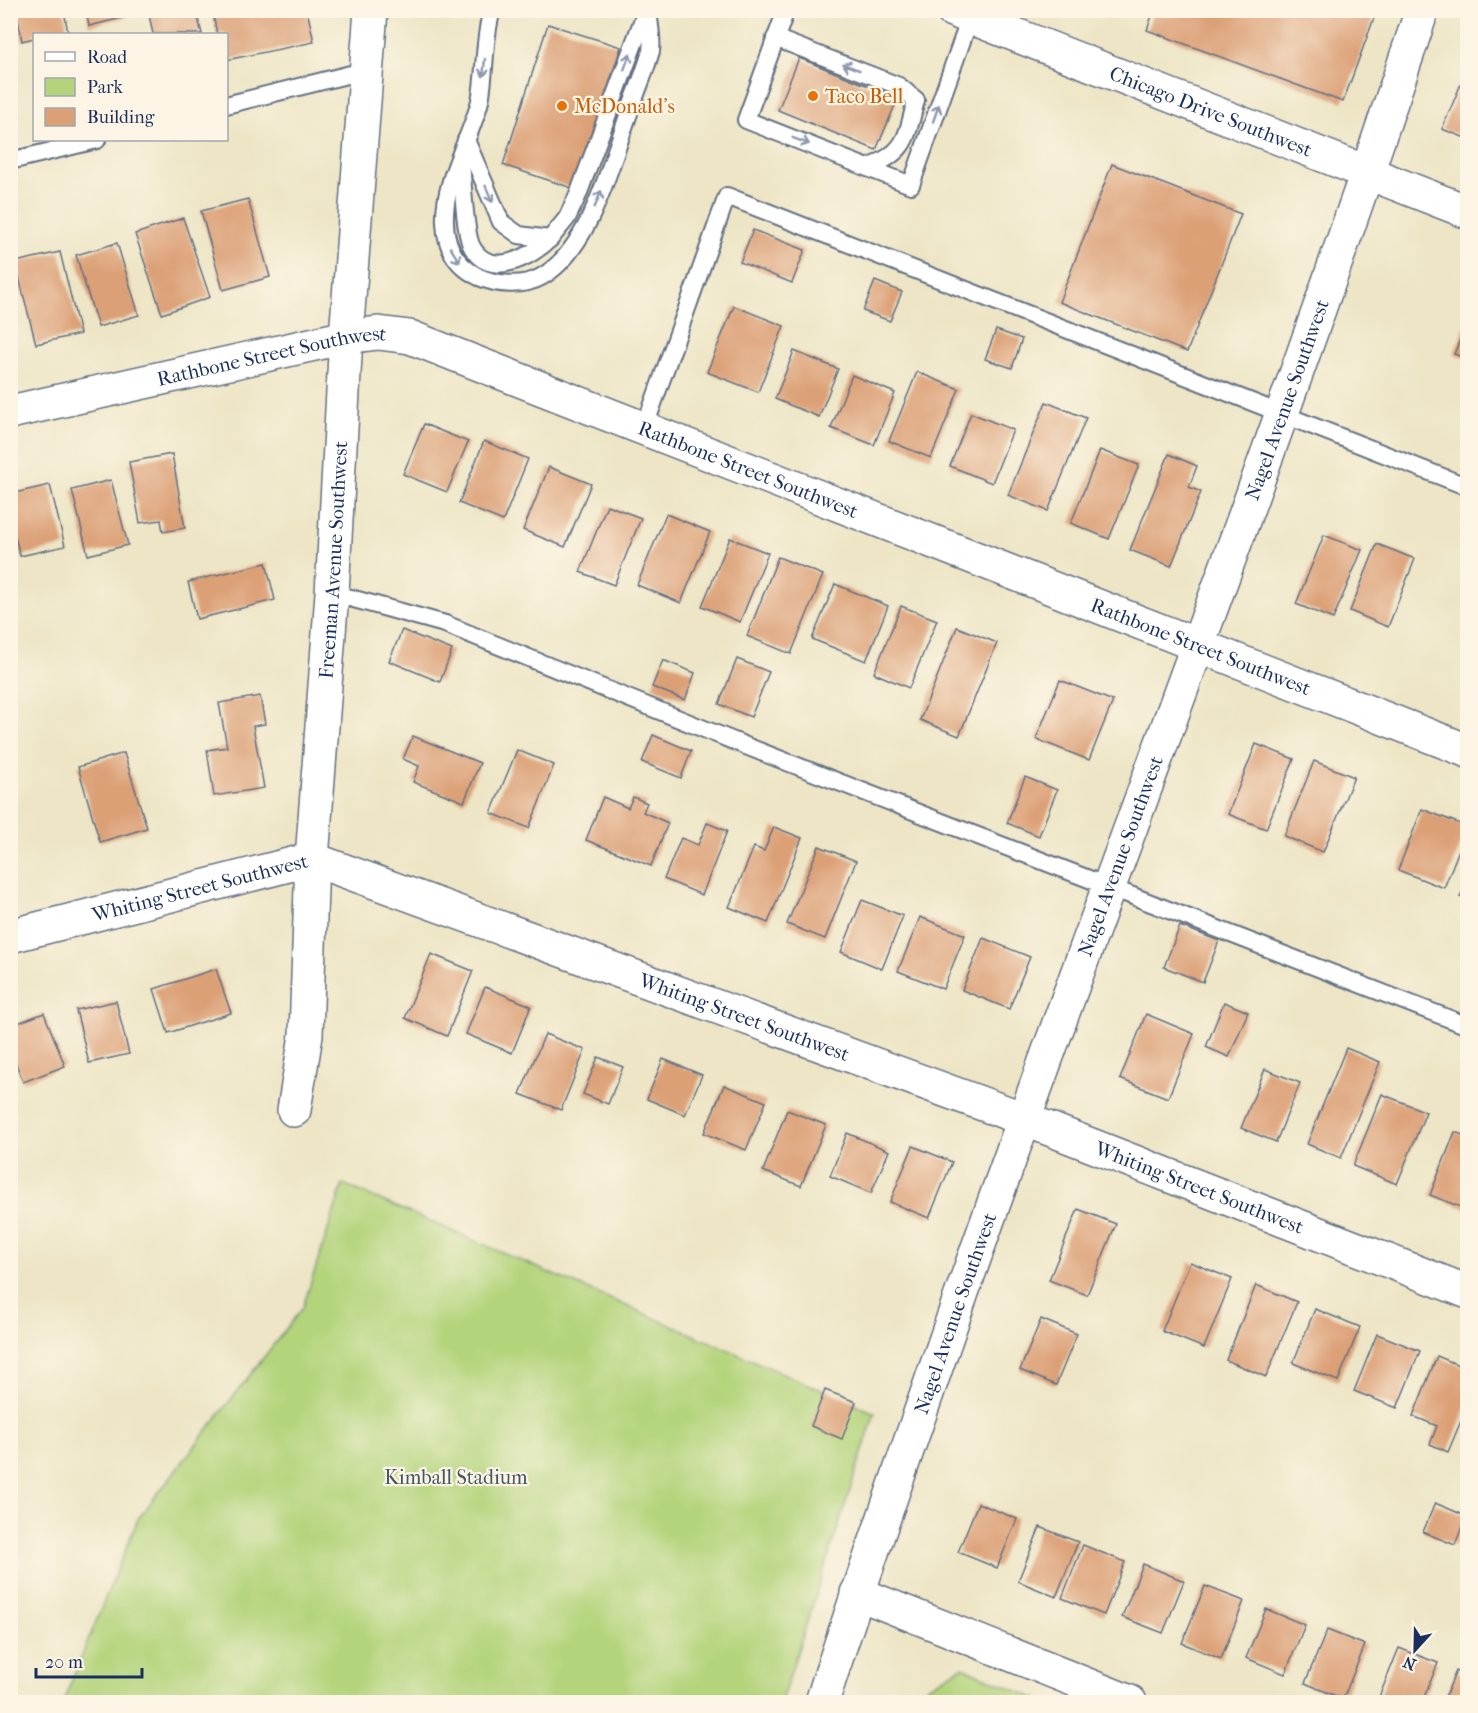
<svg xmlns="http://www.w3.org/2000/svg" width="1478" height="1713" font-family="'IM FELL French Canon',serif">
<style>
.green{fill:#b4d47b;stroke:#68826c;stroke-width:1.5}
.building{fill:#dca077}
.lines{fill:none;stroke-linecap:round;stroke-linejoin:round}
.service-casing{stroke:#646f82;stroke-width:20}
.minor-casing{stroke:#646f82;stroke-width:36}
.secondary-casing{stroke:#646f82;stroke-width:36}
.service{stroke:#fff;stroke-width:16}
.minor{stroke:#fff;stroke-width:33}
.secondary{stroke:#fff;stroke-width:33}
.oneway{stroke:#8d97ae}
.food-dot{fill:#e8710a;stroke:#fcf5e5;stroke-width:2}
.labels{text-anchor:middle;stroke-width:4.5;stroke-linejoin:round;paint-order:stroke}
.food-label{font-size:20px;fill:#c56008;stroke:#fcf5e5;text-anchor:start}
.street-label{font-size:20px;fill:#1b2f5e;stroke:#fcf5e5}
.park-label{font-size:20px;fill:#415865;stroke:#fcf5e5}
</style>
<rect width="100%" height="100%" fill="#fcf5e5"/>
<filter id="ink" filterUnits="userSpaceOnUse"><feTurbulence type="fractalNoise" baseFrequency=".0167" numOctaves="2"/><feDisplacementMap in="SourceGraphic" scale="12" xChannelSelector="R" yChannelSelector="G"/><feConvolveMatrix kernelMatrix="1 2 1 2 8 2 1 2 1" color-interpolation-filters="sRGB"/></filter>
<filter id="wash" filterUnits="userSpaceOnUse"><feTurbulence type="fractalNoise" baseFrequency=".008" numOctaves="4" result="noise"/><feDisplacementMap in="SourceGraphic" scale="24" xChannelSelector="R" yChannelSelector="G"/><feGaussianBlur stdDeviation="1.35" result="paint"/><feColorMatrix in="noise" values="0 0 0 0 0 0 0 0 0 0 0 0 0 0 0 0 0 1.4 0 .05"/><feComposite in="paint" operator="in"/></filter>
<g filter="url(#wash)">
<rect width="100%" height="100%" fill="#ede5c5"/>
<!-- green -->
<g class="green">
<path d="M 343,1184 L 875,1413 L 781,1702 L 63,1702 L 138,1519 L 303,1307 Z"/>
<path d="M 962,1667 L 1044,1702 L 901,1702 Z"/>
</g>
<g id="blocks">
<!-- building -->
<g class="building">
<path d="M 16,10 L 64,10 L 68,33 L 34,34 L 34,38 L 22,41 Z"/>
<path d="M 86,10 L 133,10 L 134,15 L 89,26 Z"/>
<path d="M 148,10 L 196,10 L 202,34 L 153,34 Z"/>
<path d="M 212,10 L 307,10 L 314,42 L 226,60 L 226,34 L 217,34 Z"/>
<path d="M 1154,10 L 1377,10 L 1343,102 L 1147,30 Z"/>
<path d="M 548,24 L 621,47 L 575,189 L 503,165 Z"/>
<path d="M 799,58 L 898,98 L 876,150 L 778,110 Z"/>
<path d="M 1468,67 L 1468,139 L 1442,129 Z"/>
<path d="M 1112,164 L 1241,214 L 1187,352 L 1059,302 Z"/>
<path d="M 248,199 L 270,277 L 223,290 L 201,211 Z"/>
<path d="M 183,218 L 210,297 L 162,314 L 135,234 Z"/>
<path d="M 753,230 L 805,250 L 792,283 L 740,262 Z"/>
<path d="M 117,243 L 139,315 L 98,327 L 76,255 Z"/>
<path d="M 60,252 L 80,334 L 36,344 L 15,262 Z"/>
<path d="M 875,281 L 902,292 L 890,321 L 863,311 Z"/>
<path d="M 734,306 L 784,326 L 758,392 L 707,372 Z"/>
<path d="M 1468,320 L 1468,359 L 1454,354 Z"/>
<path d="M 996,330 L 1022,339 L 1012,368 L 985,359 Z"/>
<path d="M 794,351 L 838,369 L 819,417 L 775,399 Z"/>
<path d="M 917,372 L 959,389 L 931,458 L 889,441 Z"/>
<path d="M 852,375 L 895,393 L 874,445 L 831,428 Z"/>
<path d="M 1046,402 L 1086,418 L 1048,511 L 1008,495 Z"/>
<path d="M 971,413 L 1013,430 L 992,483 L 950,466 Z"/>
<path d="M 424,424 L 468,442 L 447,492 L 403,474 Z"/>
<path d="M 484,441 L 528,459 L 503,521 L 459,503 Z"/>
<path d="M 1100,450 L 1139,465 L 1109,539 L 1071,523 Z"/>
<path d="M 172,454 L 185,528 L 163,532 L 161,520 L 140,523 L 129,462 Z"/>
<path d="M 1169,454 L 1197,466 L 1189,487 L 1201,492 L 1171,566 L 1130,550 Z"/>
<path d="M 549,467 L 591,484 L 565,547 L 523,530 Z"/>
<path d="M 111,480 L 128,545 L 88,555 L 72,490 Z"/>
<path d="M 50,485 L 65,546 L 20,556 L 10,517 L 10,494 Z"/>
<path d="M 607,505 L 641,518 L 614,585 L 580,572 Z"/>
<path d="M 666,514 L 710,532 L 681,603 L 637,585 Z"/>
<path d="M 1324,535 L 1362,550 L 1333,619 L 1296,604 Z"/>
<path d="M 730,538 L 768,553 L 740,622 L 702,606 Z"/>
<path d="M 1377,544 L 1415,559 L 1388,627 L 1350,611 Z"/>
<path d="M 778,557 L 823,575 L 791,654 L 747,636 Z"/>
<path d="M 266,563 L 275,600 L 197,619 L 188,582 Z"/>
<path d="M 835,584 L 888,606 L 866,661 L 812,639 Z"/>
<path d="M 901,606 L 937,620 L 909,688 L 874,673 Z"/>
<path d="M 957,627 L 997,643 L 959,736 L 920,720 Z"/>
<path d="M 402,630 L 452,650 L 440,682 L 389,661 Z"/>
<path d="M 737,659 L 769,672 L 751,717 L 719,704 Z"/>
<path d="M 663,660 L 695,673 L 685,700 L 652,687 Z"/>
<path d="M 1060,680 L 1113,701 L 1089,760 L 1036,739 Z"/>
<path d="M 260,696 L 265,724 L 253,726 L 264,788 L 214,796 L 207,750 L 227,747 L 219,703 Z"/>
<path d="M 653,735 L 691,751 L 681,778 L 642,762 Z"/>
<path d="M 413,736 L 480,763 L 464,802 L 413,782 L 419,766 L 403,759 Z"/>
<path d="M 1256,744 L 1294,759 L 1266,829 L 1228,814 Z"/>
<path d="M 517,750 L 554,765 L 529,828 L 491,813 Z"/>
<path d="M 124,753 L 147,828 L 100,842 L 78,767 Z"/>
<path d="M 1314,761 L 1354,777 L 1323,852 L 1284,836 Z"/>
<path d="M 1025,777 L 1057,790 L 1039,836 L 1007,823 Z"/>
<path d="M 603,797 L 628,808 L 633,797 L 647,803 L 643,812 L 668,823 L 651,866 L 586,840 Z"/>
<path d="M 1422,809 L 1468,827 L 1444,888 L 1398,870 Z"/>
<path d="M 707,823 L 727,831 L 702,895 L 664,879 L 681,838 L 698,845 Z"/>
<path d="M 774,827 L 802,838 L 768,923 L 729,907 L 754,847 L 764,851 Z"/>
<path d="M 819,846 L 856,861 L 825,939 L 787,924 Z"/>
<path d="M 1468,879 L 1468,900 L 1460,897 Z"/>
<path d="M 862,900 L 903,916 L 882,969 L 841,952 Z"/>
<path d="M 920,917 L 965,935 L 943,989 L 898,971 Z"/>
<path d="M 1180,926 L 1219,941 L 1203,982 L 1164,967 Z"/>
<path d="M 983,938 L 1030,957 L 1009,1009 L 962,990 Z"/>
<path d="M 431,954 L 473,971 L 447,1036 L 405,1018 Z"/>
<path d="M 216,969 L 231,1013 L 168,1033 L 154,989 Z"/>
<path d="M 485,987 L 531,1006 L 512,1053 L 466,1034 Z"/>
<path d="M 116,1001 L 129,1054 L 89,1063 L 76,1010 Z"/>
<path d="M 1224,1002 L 1248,1012 L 1229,1057 L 1206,1047 Z"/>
<path d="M 44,1013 L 65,1066 L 23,1082 L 10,1048 L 10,1026 Z"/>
<path d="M 1146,1014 L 1194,1034 L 1168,1098 L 1120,1079 Z"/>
<path d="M 545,1034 L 585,1050 L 561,1110 L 520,1094 Z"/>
<path d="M 1346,1048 L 1380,1062 L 1341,1158 L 1307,1144 Z"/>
<path d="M 598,1057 L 623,1067 L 608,1104 L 583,1094 Z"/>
<path d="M 663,1059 L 702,1075 L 685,1115 L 647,1099 Z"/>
<path d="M 1265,1069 L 1300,1083 L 1276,1142 L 1241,1128 Z"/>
<path d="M 724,1085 L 766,1102 L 746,1150 L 704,1133 Z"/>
<path d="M 1382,1094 L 1426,1112 L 1397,1184 L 1353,1166 Z"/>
<path d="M 787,1110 L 826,1125 L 801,1186 L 763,1171 Z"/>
<path d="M 1455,1132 L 1468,1137 L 1468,1210 L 1430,1195 Z"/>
<path d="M 847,1133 L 889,1151 L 871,1193 L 830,1176 Z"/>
<path d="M 913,1146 L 952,1162 L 929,1218 L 890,1202 Z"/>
<path d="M 1078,1209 L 1116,1224 L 1087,1295 L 1049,1280 Z"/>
<path d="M 1190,1262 L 1232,1279 L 1204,1348 L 1162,1331 Z"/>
<path d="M 1256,1285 L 1297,1302 L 1266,1377 L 1226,1360 Z"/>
<path d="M 1315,1309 L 1360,1327 L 1338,1381 L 1293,1363 Z"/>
<path d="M 1041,1319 L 1077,1334 L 1056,1385 L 1020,1370 Z"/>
<path d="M 1377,1334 L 1420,1351 L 1397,1408 L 1354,1391 Z"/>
<path d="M 1437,1356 L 1468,1369 L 1468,1404 L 1448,1452 L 1430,1444 L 1437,1426 L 1413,1416 Z"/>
<path d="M 825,1390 L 856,1402 L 842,1439 L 811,1426 Z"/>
<path d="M 978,1503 L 1017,1519 L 997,1568 L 958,1552 Z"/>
<path d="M 1435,1503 L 1466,1516 L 1455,1545 L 1423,1532 Z"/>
<path d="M 1040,1527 L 1078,1542 L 1056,1597 L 1018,1581 Z"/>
<path d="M 1083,1545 L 1125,1562 L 1104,1615 L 1062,1598 Z"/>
<path d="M 1143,1564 L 1184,1581 L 1163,1633 L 1122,1617 Z"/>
<path d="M 1205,1586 L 1244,1601 L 1221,1659 L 1182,1643 Z"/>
<path d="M 1266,1609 L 1305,1625 L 1285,1674 L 1246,1658 Z"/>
<path d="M 1327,1630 L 1365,1645 L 1343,1699 L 1305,1683 Z"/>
<path d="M 1399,1648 L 1438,1663 L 1422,1702 L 1377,1702 Z"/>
<path d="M 1456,1671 L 1468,1676 L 1468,1702 L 1443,1702 Z"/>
</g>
</g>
</g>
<g filter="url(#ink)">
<use href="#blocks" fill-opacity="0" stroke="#646f82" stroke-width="1.5"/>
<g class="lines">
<defs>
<g id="service">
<path d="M 492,10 C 483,40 486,71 480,101 C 470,141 443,180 445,223 C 446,247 456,266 479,277 C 497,285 523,287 541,277 C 590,250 610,165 628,116 C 635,95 645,73 651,51 C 653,39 649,23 648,10"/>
<path d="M 786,10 L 746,120 L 911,185 L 970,18"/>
<path d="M 775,38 L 899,86 L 916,100 C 906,139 907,151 868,168"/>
<path d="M 226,105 L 367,70"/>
<path d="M 466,140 L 501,222 L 519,235 L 550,239 L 567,218 L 578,195 L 646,11"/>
<path d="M 10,161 L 97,140"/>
<path d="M 461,161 C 463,181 464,228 471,245 C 488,281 531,257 550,239"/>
<path d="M 644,429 L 727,196 L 1468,487"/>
<path d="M 332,593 L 445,624 L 751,748 L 1468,1026"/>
</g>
<g id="minor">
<path id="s1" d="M 10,412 L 346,337 L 378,333 L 410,337 L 1468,751"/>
<path id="s2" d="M 10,936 L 312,859 L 1024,1119 L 1468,1292"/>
<path id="s3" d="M 294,1110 L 306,1035 L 312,859 L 332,593 L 346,337 L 371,10"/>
<path d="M 857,1593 L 1130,1702"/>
<path id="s4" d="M 822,1702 C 865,1568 913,1435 959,1301 C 1111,870 1278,444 1422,10"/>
</g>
<g id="secondary">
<path id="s5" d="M 952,10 L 1468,212"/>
</g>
</defs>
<!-- service casing -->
<use href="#service" class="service-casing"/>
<!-- minor casing -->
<use href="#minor" class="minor-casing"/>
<!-- secondary casing -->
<use href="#secondary" class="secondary-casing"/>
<!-- service -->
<use href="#service" class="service"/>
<!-- minor -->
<use href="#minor" class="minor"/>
<!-- secondary -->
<use href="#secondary" class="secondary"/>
</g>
<!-- one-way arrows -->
<defs><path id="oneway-shaft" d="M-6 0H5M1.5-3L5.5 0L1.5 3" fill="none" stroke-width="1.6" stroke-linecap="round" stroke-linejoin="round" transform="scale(1.5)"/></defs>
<g class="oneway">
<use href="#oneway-shaft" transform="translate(627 62) rotate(-70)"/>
<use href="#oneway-shaft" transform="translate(851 67) rotate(-159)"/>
<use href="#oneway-shaft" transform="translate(484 68) rotate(96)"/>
<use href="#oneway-shaft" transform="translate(936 113) rotate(-71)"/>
<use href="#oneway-shaft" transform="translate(801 141) rotate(21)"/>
<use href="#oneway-shaft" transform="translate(489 194) rotate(67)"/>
<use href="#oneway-shaft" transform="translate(598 199) rotate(-68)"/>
<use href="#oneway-shaft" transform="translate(455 255) rotate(58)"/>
</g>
</g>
<!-- markers -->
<g class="food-dot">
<circle cx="813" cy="96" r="6"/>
<circle cx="562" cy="106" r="6"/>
</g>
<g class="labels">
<!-- food labels -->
<g class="food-label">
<text x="825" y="103">Taco Bell</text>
<text x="574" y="113">McDonald's</text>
</g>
<!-- street labels -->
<g class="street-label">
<text dy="7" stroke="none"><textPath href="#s5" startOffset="278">Chicago Drive Southwest</textPath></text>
<text dy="7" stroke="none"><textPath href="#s1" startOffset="268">Rathbone Street Southwest</textPath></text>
<text dy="7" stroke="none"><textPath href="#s4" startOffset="1383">Nagel Avenue Southwest</textPath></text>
<text dy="7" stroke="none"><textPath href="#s1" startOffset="772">Rathbone Street Southwest</textPath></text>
<text dy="7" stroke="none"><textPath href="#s3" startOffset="552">Freeman Avenue Southwest</textPath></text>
<text dy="7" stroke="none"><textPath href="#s1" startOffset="1258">Rathbone Street Southwest</textPath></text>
<text dy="7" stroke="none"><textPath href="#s4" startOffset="897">Nagel Avenue Southwest</textPath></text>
<text dy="7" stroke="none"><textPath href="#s2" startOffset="196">Whiting Street Southwest</textPath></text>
<text dy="7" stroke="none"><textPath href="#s2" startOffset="772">Whiting Street Southwest</textPath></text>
<text dy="7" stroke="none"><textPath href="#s2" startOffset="1258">Whiting Street Southwest</textPath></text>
<text dy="7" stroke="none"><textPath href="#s4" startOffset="411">Nagel Avenue Southwest</textPath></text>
</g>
<!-- park labels -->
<g class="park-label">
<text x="456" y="1484">Kimball Stadium</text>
</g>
</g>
<!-- margin -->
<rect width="1478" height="1713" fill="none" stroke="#fcf5e5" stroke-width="36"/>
<!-- legend -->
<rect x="33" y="33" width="195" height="108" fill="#fcf5e5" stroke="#a2a6af" stroke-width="1.5"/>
<rect x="45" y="52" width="30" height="9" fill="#ffffff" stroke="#a2a6af" stroke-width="1.5"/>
<text x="87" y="63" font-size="18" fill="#1b2f5e">Road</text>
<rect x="45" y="78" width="30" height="18" fill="#b4d47b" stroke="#a2a6af" stroke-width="1.5"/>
<text x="87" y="93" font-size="18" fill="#1b2f5e">Park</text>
<rect x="45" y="108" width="30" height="18" fill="#dca077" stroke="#a2a6af" stroke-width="1.5"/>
<text x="87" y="123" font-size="18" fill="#1b2f5e">Building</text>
<!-- north arrow -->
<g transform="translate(1415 1650) rotate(202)" stroke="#fcf5e5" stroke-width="4.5" paint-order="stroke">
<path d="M0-4.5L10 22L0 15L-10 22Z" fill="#1b2f5e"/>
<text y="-9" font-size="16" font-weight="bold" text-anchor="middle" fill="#1b2f5e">N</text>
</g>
<!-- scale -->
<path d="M36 1668v9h106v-9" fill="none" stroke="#1b2f5e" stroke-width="3"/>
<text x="45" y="1668" font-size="18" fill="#1b2f5e" stroke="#fcf5e5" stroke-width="4.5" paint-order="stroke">20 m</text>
</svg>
